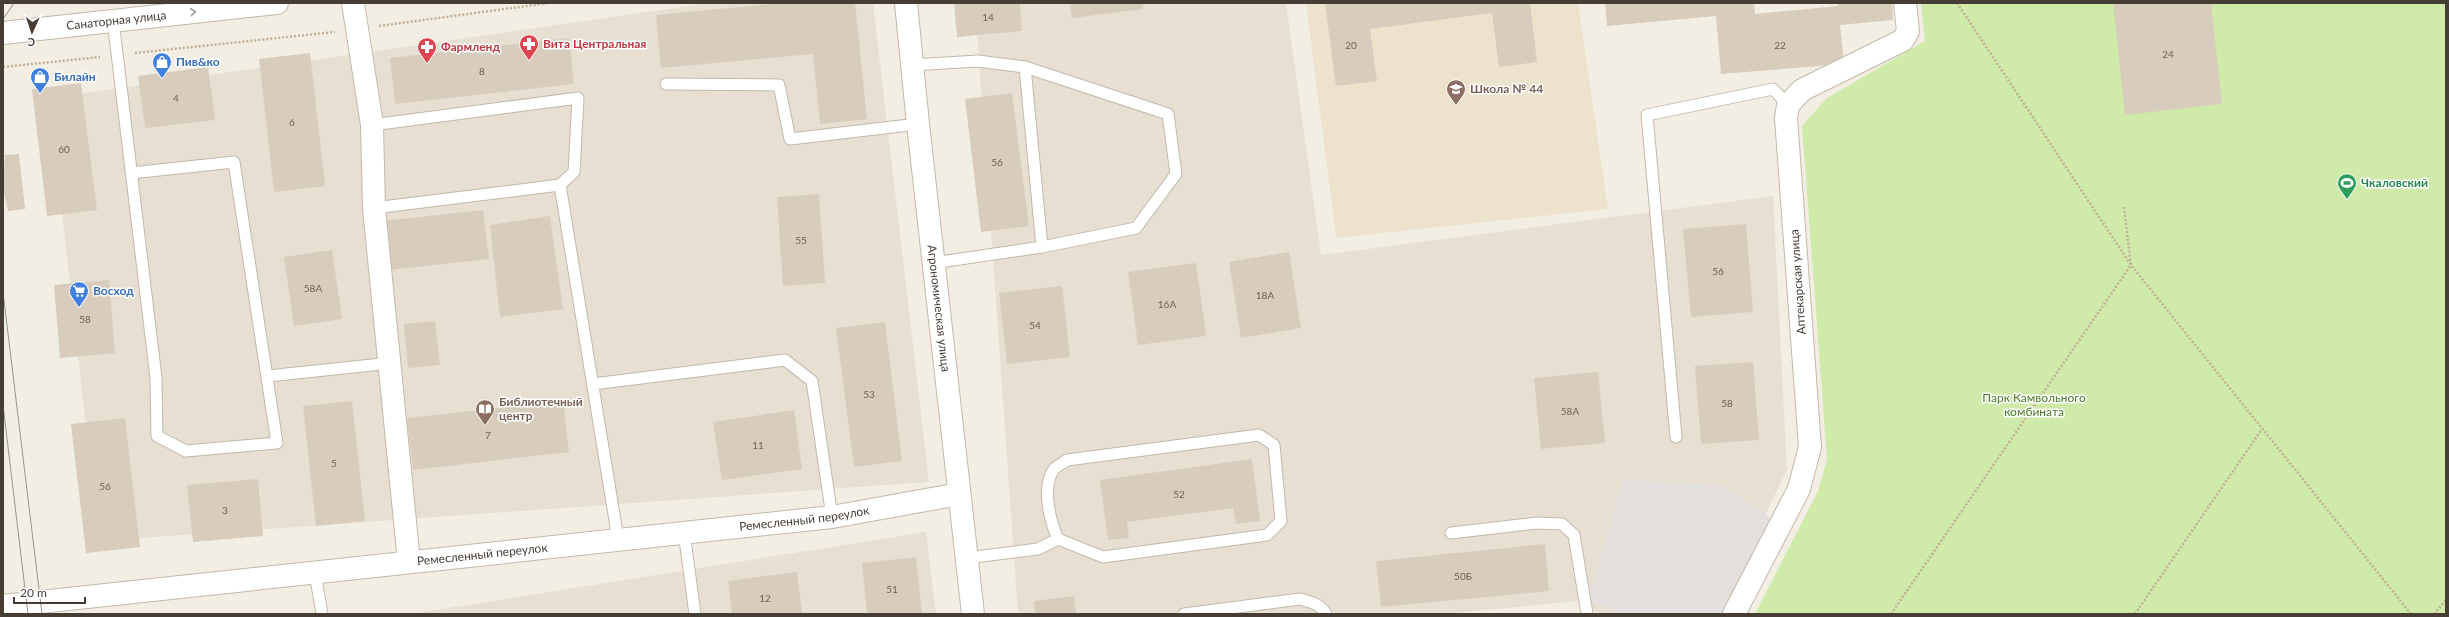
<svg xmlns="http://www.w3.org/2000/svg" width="2449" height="617" font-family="Lato,sans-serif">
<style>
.residential{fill:#e7e0d2}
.education{fill:#ede3cd}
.green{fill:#d0eaaa}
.parking{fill:#e3e0dd}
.building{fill:#d8ccbc}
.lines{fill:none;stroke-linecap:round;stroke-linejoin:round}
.service-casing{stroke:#c2b8a9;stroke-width:13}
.minor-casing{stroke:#c2b8a9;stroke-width:24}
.path{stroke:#c1b097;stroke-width:2.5;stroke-dasharray:2 2;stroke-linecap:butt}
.service{stroke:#fff;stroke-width:11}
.minor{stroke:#fff;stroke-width:22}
.tram{stroke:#959595;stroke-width:1}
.oneway{stroke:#a29e9a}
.labels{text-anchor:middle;stroke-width:3;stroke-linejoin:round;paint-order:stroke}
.number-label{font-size:10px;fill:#6a6256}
.street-label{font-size:12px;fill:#463e34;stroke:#fff}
.health-label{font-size:12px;font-weight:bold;fill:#be3a42;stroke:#fff;text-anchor:start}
.shop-label{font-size:12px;font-weight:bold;fill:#366cbe;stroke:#fff;text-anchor:start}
.education-label{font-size:12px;font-weight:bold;fill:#785e54;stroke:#fff;text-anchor:start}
.leisure-label{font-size:12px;font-weight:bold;fill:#27864d;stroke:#fff;text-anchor:start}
.park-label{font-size:12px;fill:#497a24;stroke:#fff}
</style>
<rect width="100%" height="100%" fill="#f3eee4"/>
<!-- residential -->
<g class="residential">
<path d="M 709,3 L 873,3 L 929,482 L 99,541 L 49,98 Z"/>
<path d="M 975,3 L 1286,3 L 1321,255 L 1773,196 L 1787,470 L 1717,614 L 1599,614 L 1578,601 L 1445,614 L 1018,614 Z"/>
<path d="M 926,532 L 936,614 L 411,614 Z"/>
</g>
<!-- education -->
<path class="education" d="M 1306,3 L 1578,3 L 1608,209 L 1336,238 Z"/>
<!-- green -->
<path class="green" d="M 1921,3 L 2446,3 L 2446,614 L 1755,614 L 1818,491 L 1827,459 L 1802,126 L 1827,98 L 1925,41 Z"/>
<!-- parking -->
<path class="parking" d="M 1623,480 L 1725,486 L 1775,521 L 1725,614 L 1619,614 L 1589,599 Z"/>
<!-- building -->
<g class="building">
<path d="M 781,3 L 855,3 L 867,119 L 820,124 L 813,54 L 661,68 L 656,15 Z"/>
<path d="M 954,3 L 1020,3 L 1022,31 L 957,37 Z"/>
<path d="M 1070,3 L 1142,3 L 1143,9 L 1072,18 Z"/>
<path d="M 1325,3 L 1530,3 L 1537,62 L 1499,67 L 1492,13 L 1370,29 L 1377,81 L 1336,86 Z"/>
<path d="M 1605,3 L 1754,3 L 1755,14 L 1838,6 L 1838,3 L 1892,3 L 1893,20 L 1840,25 L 1844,64 L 1721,74 L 1716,16 L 1607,26 Z"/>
<path d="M 2113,3 L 2211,3 L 2222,104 L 2125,115 Z"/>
<path d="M 569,38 L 574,84 L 395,104 L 390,58 Z"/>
<path d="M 310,53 L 325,186 L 274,192 L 259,59 Z"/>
<path d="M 208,67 L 215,120 L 145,128 L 138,76 Z"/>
<path d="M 81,83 L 97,210 L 47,216 L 32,89 Z"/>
<path d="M 1012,93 L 1029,226 L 981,232 L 965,99 Z"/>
<path d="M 19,154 L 25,209 L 8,211 L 3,188 L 5,155 Z"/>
<path d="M 819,194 L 825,283 L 783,286 L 777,197 Z"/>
<path d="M 483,210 L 489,259 L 389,270 L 383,221 Z"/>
<path d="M 550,216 L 563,309 L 500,317 L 490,225 Z"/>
<path d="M 1746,224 L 1753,312 L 1691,317 L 1683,229 Z"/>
<path d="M 332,250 L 342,319 L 294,326 L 284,257 Z"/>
<path d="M 1289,252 L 1301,328 L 1241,338 L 1229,262 Z"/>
<path d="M 1196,263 L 1206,336 L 1138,345 L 1128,272 Z"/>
<path d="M 109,280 L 115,353 L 60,358 L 54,285 Z"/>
<path d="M 1062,286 L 1070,357 L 1007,364 L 999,293 Z"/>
<path d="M 435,321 L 440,365 L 408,368 L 404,324 Z"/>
<path d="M 885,322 L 902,461 L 854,467 L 836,328 Z"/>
<path d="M 1753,362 L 1759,440 L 1701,444 L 1695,366 Z"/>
<path d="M 1598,372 L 1605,443 L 1541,449 L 1534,378 Z"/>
<path d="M 352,401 L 365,521 L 316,526 L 303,406 Z"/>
<path d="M 563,401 L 569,452 L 413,470 L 407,418 Z"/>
<path d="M 794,410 L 802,469 L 722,480 L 713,422 Z"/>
<path d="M 125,418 L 140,547 L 86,553 L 71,424 Z"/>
<path d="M 1252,459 L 1260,521 L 1236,524 L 1233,508 L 1127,522 L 1129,538 L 1108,540 L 1100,480 Z"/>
<path d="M 258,479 L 263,536 L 193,542 L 187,485 Z"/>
<path d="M 1545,544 L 1549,591 L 1381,607 L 1376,561 Z"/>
<path d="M 916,557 L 922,614 L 867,614 L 862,563 Z"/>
<path d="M 797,572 L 802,614 L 732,614 L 728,581 Z"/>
<path d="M 1074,596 L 1076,614 L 1035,614 L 1034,601 Z"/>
</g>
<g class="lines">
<defs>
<g id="service">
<path d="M 113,20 L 156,378 L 157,436 L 186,451 L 277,443 L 234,162 L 131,173"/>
<path d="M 912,65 L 978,61 L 1025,67 L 1042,247 L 933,263"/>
<path d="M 1025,67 L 1168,114 L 1176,174 L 1136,228 L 1042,247"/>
<path d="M 666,84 L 779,85 L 790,139 L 918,124"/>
<path d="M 372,125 L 578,98 L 574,172 L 560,185 L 618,539"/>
<path d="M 374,208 L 560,185"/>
<path d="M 268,376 L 391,363"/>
<path d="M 593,384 L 785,360 L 812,381 L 832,517"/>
<path d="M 1676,437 L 1647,115 L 1773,89 L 1788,105"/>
<path d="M 684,532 L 695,614"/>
<path d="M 1451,533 L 1537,523 L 1562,524 L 1574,535 L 1587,614"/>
<path d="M 967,558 L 1038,549 L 1058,539 L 1103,557 L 1267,535 L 1281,521 L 1274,445 L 1259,435 L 1067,460 C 1063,463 1057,466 1054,469 C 1041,487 1050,521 1058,539"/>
<path d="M 315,573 L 322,614"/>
<path d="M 1184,614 L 1300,599 C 1310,602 1321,604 1326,614"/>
</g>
<g id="minor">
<path d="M 353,3 L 372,125 L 374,208 L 409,562"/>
<path id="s1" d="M 906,3 L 918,124 L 973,614"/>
<path id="s2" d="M 3,33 L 277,3"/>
<path id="s3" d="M 3,606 L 832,517 L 959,494"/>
<path d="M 1734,614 L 1799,489 L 1810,447 L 1786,118 L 1788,105 L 1802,90 L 1903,40 L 1908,31 L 1905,3"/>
</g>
</defs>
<!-- service casing -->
<use href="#service" class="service-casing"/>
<!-- minor casing -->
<use href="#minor" class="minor-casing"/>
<!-- path -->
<g class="path">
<path d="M 1957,3 L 2131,265 L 2411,614"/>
<path d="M 379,26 L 549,3"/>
<path d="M 135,53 L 335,32"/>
<path d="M 3,67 L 100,57"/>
<path d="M 1891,614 L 2131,265 L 2124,207"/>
<path d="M 2135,614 L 2262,429"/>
<path d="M 2434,614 L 2446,600"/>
</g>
<!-- service -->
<use href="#service" class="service"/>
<!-- minor -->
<use href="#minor" class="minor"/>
<!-- tram -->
<g class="tram">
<path d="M 3,19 L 14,3"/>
<path d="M 3,292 L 42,614"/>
<path d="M 3,405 L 28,614"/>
</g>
</g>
<!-- one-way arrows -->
<defs><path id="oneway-chevron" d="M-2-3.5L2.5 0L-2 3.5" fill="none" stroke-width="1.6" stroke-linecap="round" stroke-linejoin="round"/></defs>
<use class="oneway" href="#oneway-chevron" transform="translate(193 12) rotate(-6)"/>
<!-- icons -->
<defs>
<symbol id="pharmacy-pin" viewBox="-11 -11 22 30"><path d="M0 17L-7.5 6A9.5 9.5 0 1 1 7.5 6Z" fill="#e0444e" stroke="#fff"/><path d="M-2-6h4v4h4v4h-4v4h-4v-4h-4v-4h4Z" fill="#fff"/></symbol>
<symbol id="shop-pin" viewBox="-11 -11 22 30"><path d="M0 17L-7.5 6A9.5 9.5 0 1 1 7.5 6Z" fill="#3f7fe0" stroke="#fff"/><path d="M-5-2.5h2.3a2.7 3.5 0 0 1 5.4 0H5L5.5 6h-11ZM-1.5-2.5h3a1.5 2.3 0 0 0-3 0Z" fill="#fff"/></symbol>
<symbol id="school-pin" viewBox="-11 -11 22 30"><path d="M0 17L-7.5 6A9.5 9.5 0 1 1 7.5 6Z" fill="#8d6e63" stroke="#fff"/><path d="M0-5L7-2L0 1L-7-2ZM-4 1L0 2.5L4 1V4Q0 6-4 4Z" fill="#fff"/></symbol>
<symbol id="stadium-pin" viewBox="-11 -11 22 30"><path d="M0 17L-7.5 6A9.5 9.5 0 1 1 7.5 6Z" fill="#2e9e5b" stroke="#fff"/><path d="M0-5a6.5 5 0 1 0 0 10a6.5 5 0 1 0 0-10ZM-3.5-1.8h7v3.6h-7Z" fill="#fff"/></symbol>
<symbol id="supermarket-pin" viewBox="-11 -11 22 30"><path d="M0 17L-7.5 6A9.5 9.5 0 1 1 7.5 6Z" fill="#3f7fe0" stroke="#fff"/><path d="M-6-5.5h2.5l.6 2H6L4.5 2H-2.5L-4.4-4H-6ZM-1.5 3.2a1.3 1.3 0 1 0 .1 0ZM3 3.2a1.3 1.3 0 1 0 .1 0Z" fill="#fff"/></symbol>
<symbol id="library-pin" viewBox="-11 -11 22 30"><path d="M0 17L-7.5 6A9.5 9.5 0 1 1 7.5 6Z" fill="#8d6e63" stroke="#fff"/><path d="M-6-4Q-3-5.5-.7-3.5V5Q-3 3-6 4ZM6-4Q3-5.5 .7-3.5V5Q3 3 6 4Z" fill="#fff"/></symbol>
</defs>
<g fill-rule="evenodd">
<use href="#pharmacy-pin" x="518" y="33" width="22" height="30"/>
<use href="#pharmacy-pin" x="416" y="36" width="22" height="30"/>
<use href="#shop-pin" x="151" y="51" width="22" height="30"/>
<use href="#shop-pin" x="29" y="66" width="22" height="30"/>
<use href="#school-pin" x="1445" y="78" width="22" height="30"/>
<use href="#stadium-pin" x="2336" y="172" width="22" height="30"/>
<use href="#supermarket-pin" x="68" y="280" width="22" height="30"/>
<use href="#library-pin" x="474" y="398" width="22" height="30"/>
</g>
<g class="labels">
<!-- number labels -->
<g class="number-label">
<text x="988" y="21">14</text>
<text x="1351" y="49">20</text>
<text x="1780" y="49">22</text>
<text x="2168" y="58">24</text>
<text x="482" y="75">8</text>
<text x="176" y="102">4</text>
<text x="292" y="126">6</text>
<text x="64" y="153">60</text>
<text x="997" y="166">56</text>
<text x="801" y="244">55</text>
<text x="1718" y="275">56</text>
<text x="313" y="292">58А</text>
<text x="1265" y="299">18А</text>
<text x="1167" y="308">16А</text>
<text x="85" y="323">58</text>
<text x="1035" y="329">54</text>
<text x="869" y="398">53</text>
<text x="1727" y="407">58</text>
<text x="1570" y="415">58А</text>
<text x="488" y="439">7</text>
<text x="758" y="449">11</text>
<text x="334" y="467">5</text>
<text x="105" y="490">56</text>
<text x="1179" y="498">52</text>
<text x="225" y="514">3</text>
<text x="1463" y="580">50Б</text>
<text x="892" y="593">51</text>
<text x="765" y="602">12</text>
</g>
<!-- street labels -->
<g class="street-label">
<text dy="4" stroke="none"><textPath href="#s2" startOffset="114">Санаторная улица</textPath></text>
<text transform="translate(1798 282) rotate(-94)" y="4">Аптекарская улица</text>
<text dy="4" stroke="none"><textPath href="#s1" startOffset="307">Агрономическая улица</textPath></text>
<text dy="4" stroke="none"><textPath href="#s3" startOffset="806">Ремесленный переулок</textPath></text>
<text dy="4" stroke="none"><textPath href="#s3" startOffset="482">Ремесленный переулок</textPath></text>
</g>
<!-- health labels -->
<g class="health-label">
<text x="543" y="48">Вита Центральная</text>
<text x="441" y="51">Фармленд</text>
</g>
<!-- shop labels -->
<g class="shop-label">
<text x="176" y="66">Пив&amp;ко</text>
<text x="54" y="81">Билайн</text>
<text x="93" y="295">Восход</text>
</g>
<!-- education labels -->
<g class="education-label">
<text x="1470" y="93">Школа № 44</text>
<text x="499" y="406">Библиотечный<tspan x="499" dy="14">центр</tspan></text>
</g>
<!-- leisure labels -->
<g class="leisure-label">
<text x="2361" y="187">Чкаловский</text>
</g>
<!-- park labels -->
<g class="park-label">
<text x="2034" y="402">Парк Камвольного<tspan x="2034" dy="14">комбината</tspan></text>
</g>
</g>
<!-- border -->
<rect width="2449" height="617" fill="none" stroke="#463e34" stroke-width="8"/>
<!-- north arrow -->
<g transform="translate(32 32) rotate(183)" stroke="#ffffff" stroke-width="3" paint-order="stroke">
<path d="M0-3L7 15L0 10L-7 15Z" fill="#463e34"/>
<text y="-6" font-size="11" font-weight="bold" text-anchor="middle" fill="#463e34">С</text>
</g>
<!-- scale -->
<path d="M14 597v6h71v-6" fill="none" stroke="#463e34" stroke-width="2"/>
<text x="20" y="597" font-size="12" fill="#463e34" stroke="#ffffff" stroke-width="3" paint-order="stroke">20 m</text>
</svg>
